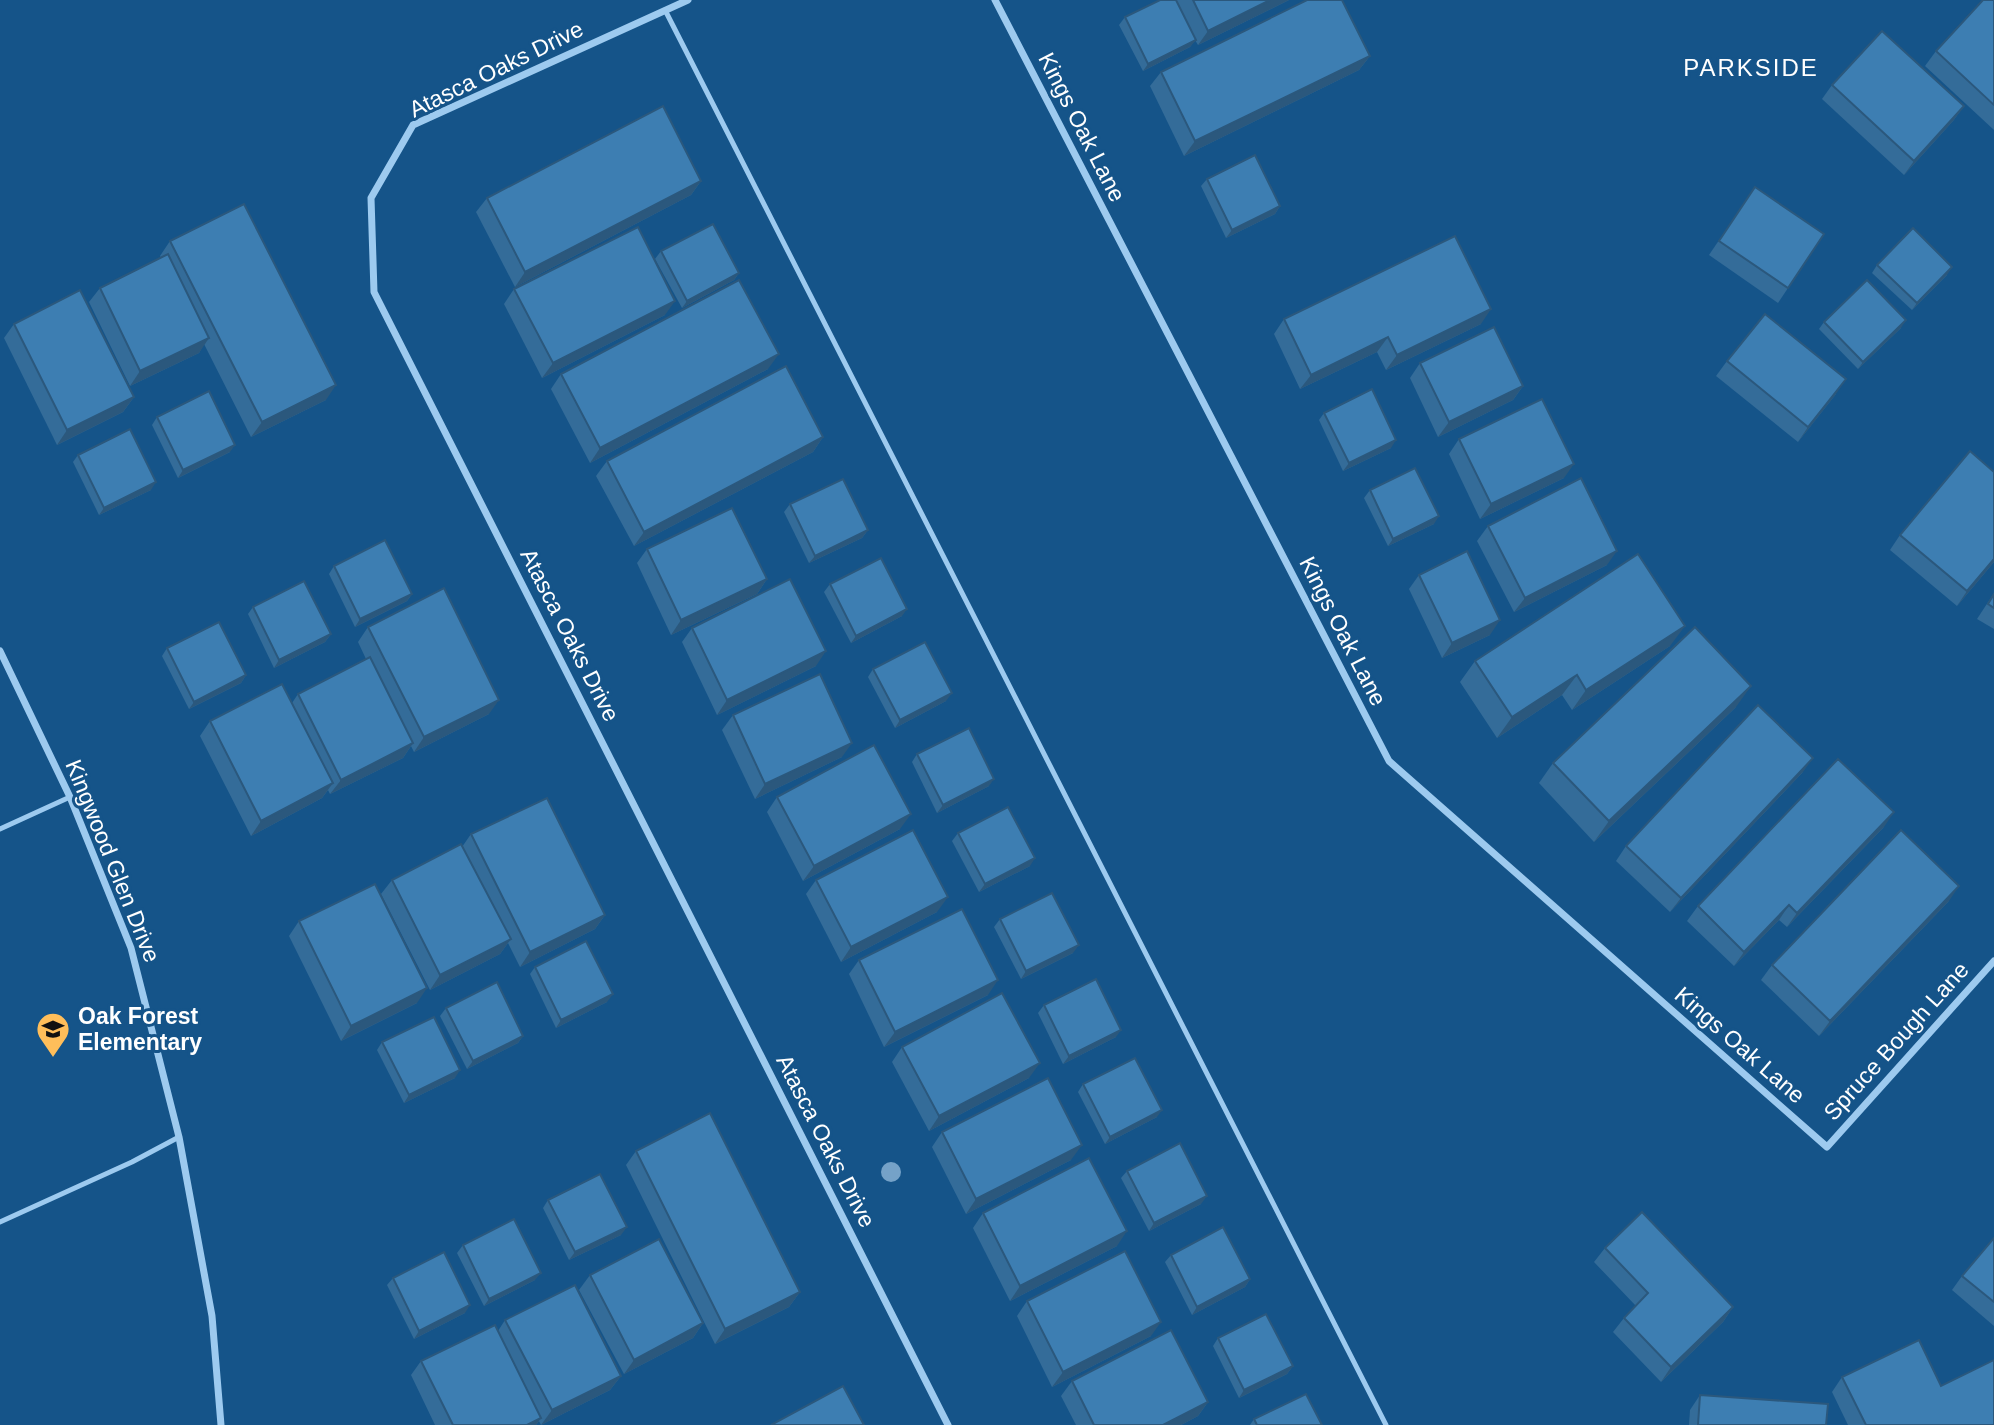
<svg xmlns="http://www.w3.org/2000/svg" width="1994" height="1425" font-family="Helvetica,sans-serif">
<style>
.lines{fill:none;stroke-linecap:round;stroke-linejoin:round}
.service{stroke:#9dcaef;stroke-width:5}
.minor{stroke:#9dcaef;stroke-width:7}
.tree{fill:#75a2c8}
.wall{fill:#346c99}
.shaded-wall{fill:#2b587d}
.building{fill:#3d7eb2;stroke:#2b587d;stroke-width:2}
.labels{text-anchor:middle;stroke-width:6;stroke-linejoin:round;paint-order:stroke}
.street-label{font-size:23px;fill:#fff;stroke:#155489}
.poi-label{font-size:23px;font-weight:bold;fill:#fff;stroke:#155489;text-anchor:start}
.neighbourhood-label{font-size:24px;letter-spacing:2px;fill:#fff;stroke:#155489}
</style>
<rect width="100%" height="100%" fill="#155489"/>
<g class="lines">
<!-- service -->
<g class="service">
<path d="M 665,10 L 1386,1425"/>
<path d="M 0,829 L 70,797"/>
<path d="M 0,1222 L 132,1162 L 179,1137"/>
</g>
<!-- minor -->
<g class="minor">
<path d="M 688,0 L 413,125 L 371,198 L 374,292 L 948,1425"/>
<path d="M 995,0 L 1389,761 L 1827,1147 L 1994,961"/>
<path d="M 0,651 L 70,797 L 131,948 L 179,1137 L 212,1316 L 221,1425"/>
</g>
</g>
<!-- trees -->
<circle class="tree" cx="891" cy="1172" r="10"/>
<!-- wall -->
<g class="wall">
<path d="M 1160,0 L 1289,0 L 1198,45 L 1195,40 L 1190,47 L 1143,71 L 1119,25 L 1125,17 Z"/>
<path d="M 1994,0 L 1994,130 L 1925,66 L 1936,51 Z"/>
<path d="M 1370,56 L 1359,70 L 1184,156 L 1150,86 L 1161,72 Z"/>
<path d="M 1832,85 L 1964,106 L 1953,121 L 1904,175 L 1822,99 Z"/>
<path d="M 1207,179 L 1280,206 L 1275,214 L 1226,238 L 1201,186 Z"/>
<path d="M 701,181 L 691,195 L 515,287 L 476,212 L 487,198 Z"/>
<path d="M 1755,187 L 1824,234 L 1778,303 L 1709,255 Z"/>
<path d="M 170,241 L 326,400 L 251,437 L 204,344 L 199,353 L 130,386 L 89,302 L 100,288 L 161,258 L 160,256 Z"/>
<path d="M 661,251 L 739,273 L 734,280 L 682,308 L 655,259 Z"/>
<path d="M 1877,265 L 1947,275 L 1912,310 L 1872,273 Z"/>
<path d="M 514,289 L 665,315 L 542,378 L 504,304 Z"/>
<path d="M 1284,319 L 1481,324 L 1386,370 L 1377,352 L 1300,389 L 1274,334 Z"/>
<path d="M 1824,322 L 1901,328 L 1858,369 L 1819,329 Z"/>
<path d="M 14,324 L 134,397 L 123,412 L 57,445 L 4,338 Z"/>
<path d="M 1727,361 L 1836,394 L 1798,442 L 1716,376 Z"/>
<path d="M 1420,363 L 1523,386 L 1513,400 L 1438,437 L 1410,378 Z"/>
<path d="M 768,369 L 590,463 L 551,389 L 561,374 Z"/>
<path d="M 1324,413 L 1391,448 L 1343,471 L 1319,420 Z"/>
<path d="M 157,417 L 230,452 L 178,478 L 152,425 Z"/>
<path d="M 823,437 L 813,452 L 634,546 L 596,476 L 607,461 Z"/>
<path d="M 1459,439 L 1564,478 L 1480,519 L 1449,454 Z"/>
<path d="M 78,455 L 151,490 L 99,515 L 73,462 Z"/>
<path d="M 1370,490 L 1434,524 L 1388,546 L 1364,498 Z"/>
<path d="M 790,504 L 868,530 L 862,538 L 809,563 L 784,512 Z"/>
<path d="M 1488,526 L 1607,565 L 1514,612 L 1477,541 Z"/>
<path d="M 1900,535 L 1994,562 L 1957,606 L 1890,550 Z"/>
<path d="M 647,549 L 767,579 L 757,594 L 671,635 L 637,563 Z"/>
<path d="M 334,566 L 412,594 L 407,601 L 355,627 L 329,574 Z"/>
<path d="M 1419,575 L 1490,635 L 1442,658 L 1409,589 Z"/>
<path d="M 830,584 L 902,616 L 851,643 L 824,592 Z"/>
<path d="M 1994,593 L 1994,629 L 1977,619 Z"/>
<path d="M 253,607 L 331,634 L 325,642 L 274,668 L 248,614 Z"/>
<path d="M 368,627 L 489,714 L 414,752 L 411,746 L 403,758 L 330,794 L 328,790 L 322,798 L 251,836 L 200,736 L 210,721 L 292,703 L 298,694 L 366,659 L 358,642 Z"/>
<path d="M 692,628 L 816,666 L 717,715 L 682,642 Z"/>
<path d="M 1670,646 L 1572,710 L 1562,695 L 1497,738 L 1460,682 L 1475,661 Z"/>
<path d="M 167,648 L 246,675 L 241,683 L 189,709 L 162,656 Z"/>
<path d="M 873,669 L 946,701 L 895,728 L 868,677 Z"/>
<path d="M 1736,707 L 1594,842 L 1539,783 L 1553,763 Z"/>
<path d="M 733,715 L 842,757 L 755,799 L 722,730 Z"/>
<path d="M 917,754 L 989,786 L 937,813 L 912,762 Z"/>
<path d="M 1803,772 L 1670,912 L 1616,861 L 1626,846 Z"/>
<path d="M 777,797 L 900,829 L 803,881 L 767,812 Z"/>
<path d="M 1884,827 L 1787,927 L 1779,920 L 1734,966 L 1687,921 L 1698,906 Z"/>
<path d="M 958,833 L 1030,866 L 979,892 L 952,841 Z"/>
<path d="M 471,834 L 605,915 L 595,929 L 520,967 L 508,943 L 500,954 L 430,990 L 381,894 L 392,880 L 462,847 Z"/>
<path d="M 816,880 L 937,912 L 841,962 L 806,894 Z"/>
<path d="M 1949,901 L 1819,1036 L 1761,980 L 1772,965 Z"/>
<path d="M 1000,919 L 1073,953 L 1021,979 L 994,927 Z"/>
<path d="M 299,921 L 417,1003 L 341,1041 L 289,936 Z"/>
<path d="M 859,960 L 988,995 L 884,1047 L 849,974 Z"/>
<path d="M 535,967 L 607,1002 L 556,1028 L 530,974 Z"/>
<path d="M 1044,1005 L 1116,1037 L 1063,1064 L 1038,1013 Z"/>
<path d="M 446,1008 L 523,1036 L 518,1043 L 467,1069 L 440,1016 Z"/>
<path d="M 382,1042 L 455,1078 L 404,1103 L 377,1050 Z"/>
<path d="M 902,1047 L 1029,1078 L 929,1131 L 892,1062 Z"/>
<path d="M 1083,1084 L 1157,1117 L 1105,1144 L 1078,1092 Z"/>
<path d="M 942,1132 L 1071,1160 L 966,1214 L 932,1147 Z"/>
<path d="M 636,1151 L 800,1292 L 789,1307 L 715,1344 L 626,1165 Z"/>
<path d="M 1127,1171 L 1201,1204 L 1149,1231 L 1121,1178 Z"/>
<path d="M 548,1200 L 621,1235 L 569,1260 L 543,1208 Z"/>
<path d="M 983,1213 L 1117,1246 L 1010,1301 L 973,1228 Z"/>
<path d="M 1994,1238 L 1994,1326 L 1952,1290 L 1962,1276 Z"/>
<path d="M 463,1245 L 535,1280 L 484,1306 L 457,1253 Z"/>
<path d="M 1605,1248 L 1733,1307 L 1723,1322 L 1661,1382 L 1613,1332 L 1624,1318 L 1636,1306 L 1594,1262 Z"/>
<path d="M 1171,1255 L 1250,1279 L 1245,1287 L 1192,1315 L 1165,1262 Z"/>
<path d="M 590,1275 L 703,1323 L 693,1338 L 624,1374 L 579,1290 Z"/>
<path d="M 393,1278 L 465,1313 L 414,1339 L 387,1285 Z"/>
<path d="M 1027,1301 L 1151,1336 L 1052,1387 L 1017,1316 Z"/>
<path d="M 505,1320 L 621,1376 L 610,1390 L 541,1425 L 539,1421 L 536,1425 L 435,1425 L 411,1375 L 421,1361 L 498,1331 Z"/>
<path d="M 1218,1338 L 1293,1366 L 1287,1374 L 1239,1398 L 1213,1346 Z"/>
<path d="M 1842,1377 L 1941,1386 L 1994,1425 L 1848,1425 L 1832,1392 Z"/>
<path d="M 1072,1381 L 1208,1402 L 1198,1416 L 1181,1425 L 1076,1425 L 1061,1396 Z"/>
<path d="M 1700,1395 L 1826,1425 L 1689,1425 L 1690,1410 Z"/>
<path d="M 1254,1419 L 1322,1425 L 1250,1425 Z"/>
</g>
<!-- shaded-wall -->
<g class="shaded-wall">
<path d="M 1270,0 L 1289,0 L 1198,45 L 1208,31 Z"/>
<path d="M 1196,40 L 1190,47 L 1143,71 L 1148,64 Z"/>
<path d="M 1370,56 L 1359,70 L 1184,156 L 1195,141 Z"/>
<path d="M 1964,106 L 1953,121 L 1904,175 L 1914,161 Z"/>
<path d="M 701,181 L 691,195 L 515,287 L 525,272 Z"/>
<path d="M 1280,206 L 1275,214 L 1226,238 L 1232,230 Z"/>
<path d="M 1952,267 L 1947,275 L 1912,310 L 1917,303 Z"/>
<path d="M 739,273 L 734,280 L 682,308 L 687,301 Z"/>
<path d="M 675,301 L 665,315 L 542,378 L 553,363 Z"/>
<path d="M 1491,309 L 1481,324 L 1386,370 L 1397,355 Z"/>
<path d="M 1906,320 L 1901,328 L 1858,369 L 1863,362 Z"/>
<path d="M 1388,337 L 1377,352 L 1300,389 L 1311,375 Z"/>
<path d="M 209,338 L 199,353 L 130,386 L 140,371 Z"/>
<path d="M 779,354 L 768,369 L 590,463 L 600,448 Z"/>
<path d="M 1846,379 L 1836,394 L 1798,442 L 1808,427 Z"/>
<path d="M 336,385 L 326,400 L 251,437 L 262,422 Z"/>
<path d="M 1523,386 L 1513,400 L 1438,437 L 1449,422 Z"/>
<path d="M 134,397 L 123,412 L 57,445 L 67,430 Z"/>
<path d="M 823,437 L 813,452 L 634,546 L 644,532 Z"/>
<path d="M 1396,440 L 1391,448 L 1343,471 L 1349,463 Z"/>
<path d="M 235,445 L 230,452 L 178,478 L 183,470 Z"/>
<path d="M 1574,464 L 1564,478 L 1480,519 L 1491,504 Z"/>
<path d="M 156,482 L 151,490 L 99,515 L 104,508 Z"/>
<path d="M 1439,516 L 1434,524 L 1388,546 L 1393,539 Z"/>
<path d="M 868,530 L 862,538 L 809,563 L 815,556 Z"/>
<path d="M 1617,551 L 1607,565 L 1514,612 L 1525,598 Z"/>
<path d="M 1994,559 L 1994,562 L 1957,606 L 1967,591 Z"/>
<path d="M 767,579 L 757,594 L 671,635 L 681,620 Z"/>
<path d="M 412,594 L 407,601 L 355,627 L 360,619 Z"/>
<path d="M 907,609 L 902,616 L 851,643 L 856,636 Z"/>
<path d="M 1500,620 L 1490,635 L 1442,658 L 1452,643 Z"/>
<path d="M 1685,626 L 1670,646 L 1572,710 L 1586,690 Z"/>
<path d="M 331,634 L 325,642 L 274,668 L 279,660 Z"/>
<path d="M 826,651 L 816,666 L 717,715 L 727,700 Z"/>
<path d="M 246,675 L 241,683 L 189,709 L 194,702 Z"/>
<path d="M 1577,675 L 1562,695 L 1497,738 L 1512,717 Z"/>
<path d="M 1751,686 L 1736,707 L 1594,842 L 1609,821 Z"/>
<path d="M 952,693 L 946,701 L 895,728 L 900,720 Z"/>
<path d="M 499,700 L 489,714 L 414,752 L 424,737 Z"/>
<path d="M 413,743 L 403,758 L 330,794 L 341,780 Z"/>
<path d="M 852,743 L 842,757 L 755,799 L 765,784 Z"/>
<path d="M 1813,758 L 1803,772 L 1670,912 L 1681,898 Z"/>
<path d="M 994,779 L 989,786 L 937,813 L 943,805 Z"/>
<path d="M 333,783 L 322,798 L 251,836 L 261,821 Z"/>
<path d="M 1894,812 L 1884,827 L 1787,927 L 1797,913 Z"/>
<path d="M 911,814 L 900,829 L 803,881 L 814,866 Z"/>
<path d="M 1035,858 L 1030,866 L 979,892 L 985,884 Z"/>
<path d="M 1959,886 L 1949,901 L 1819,1036 L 1830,1021 Z"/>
<path d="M 948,897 L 937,912 L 841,962 L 851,947 Z"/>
<path d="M 1789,905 L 1779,920 L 1734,966 L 1744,952 Z"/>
<path d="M 605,915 L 595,929 L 520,967 L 530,952 Z"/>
<path d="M 511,939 L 500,954 L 430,990 L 440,975 Z"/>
<path d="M 1079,945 L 1073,953 L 1021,979 L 1026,971 Z"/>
<path d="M 998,980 L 988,995 L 884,1047 L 895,1032 Z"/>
<path d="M 427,988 L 417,1003 L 341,1041 L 351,1026 Z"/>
<path d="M 613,994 L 607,1002 L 556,1028 L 561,1020 Z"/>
<path d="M 1121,1030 L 1116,1037 L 1063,1064 L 1069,1056 Z"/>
<path d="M 523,1036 L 518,1043 L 467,1069 L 473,1061 Z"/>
<path d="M 1040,1063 L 1029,1078 L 929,1131 L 939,1116 Z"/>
<path d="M 460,1070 L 455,1078 L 404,1103 L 409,1095 Z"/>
<path d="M 1162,1110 L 1157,1117 L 1105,1144 L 1110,1137 Z"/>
<path d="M 1082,1145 L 1071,1160 L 966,1214 L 976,1199 Z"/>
<path d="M 1207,1196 L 1201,1204 L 1149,1231 L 1154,1223 Z"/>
<path d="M 627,1227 L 621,1235 L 569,1260 L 575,1252 Z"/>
<path d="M 1127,1231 L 1117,1246 L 1010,1301 L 1020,1286 Z"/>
<path d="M 541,1273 L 535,1280 L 484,1306 L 489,1299 Z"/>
<path d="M 1250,1279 L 1245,1287 L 1192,1315 L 1197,1307 Z"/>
<path d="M 800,1292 L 789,1307 L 715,1344 L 725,1329 Z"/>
<path d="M 470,1305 L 465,1313 L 414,1339 L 419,1331 Z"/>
<path d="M 1733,1307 L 1723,1322 L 1661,1382 L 1671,1367 Z"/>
<path d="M 1161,1322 L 1151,1336 L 1052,1387 L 1063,1372 Z"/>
<path d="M 703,1323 L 693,1338 L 624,1374 L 634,1360 Z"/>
<path d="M 1293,1366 L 1287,1374 L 1239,1398 L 1244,1390 Z"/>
<path d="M 621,1376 L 610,1390 L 541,1425 L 552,1410 Z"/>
<path d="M 1208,1402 L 1198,1416 L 1181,1425 L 1163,1425 Z"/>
<path d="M 541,1418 L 536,1425 L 527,1425 Z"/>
</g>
<!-- building -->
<g class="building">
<path d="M 1160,0 L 1176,0 L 1196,40 L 1148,64 L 1125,17 Z"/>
<path d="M 1193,0 L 1270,0 L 1208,31 Z"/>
<path d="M 1307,0 L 1342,0 L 1370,56 L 1195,141 L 1161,72 Z"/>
<path d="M 1983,0 L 1994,0 L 1994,105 L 1936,51 Z"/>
<path d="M 1882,31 L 1964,106 L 1914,161 L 1832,85 Z"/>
<path d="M 663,106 L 701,181 L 525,272 L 487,198 Z"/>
<path d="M 1255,155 L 1280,206 L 1232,230 L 1207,179 Z"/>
<path d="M 1755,187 L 1824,234 L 1788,288 L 1719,241 Z"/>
<path d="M 244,204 L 336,385 L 262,422 L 170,241 Z"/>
<path d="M 713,224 L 739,273 L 687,301 L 661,251 Z"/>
<path d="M 638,227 L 675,301 L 553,363 L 514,289 Z"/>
<path d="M 1913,228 L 1952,267 L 1917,303 L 1877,265 Z"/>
<path d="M 1455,236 L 1491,309 L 1397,355 L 1388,337 L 1311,375 L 1284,319 Z"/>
<path d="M 168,254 L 209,338 L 140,371 L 100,288 Z"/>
<path d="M 739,280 L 779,354 L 600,448 L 561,374 Z"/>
<path d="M 1867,280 L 1906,320 L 1863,362 L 1824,322 Z"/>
<path d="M 80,290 L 134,397 L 67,430 L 14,324 Z"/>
<path d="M 1765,314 L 1846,379 L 1808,427 L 1727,361 Z"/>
<path d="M 1494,327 L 1523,386 L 1449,422 L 1420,363 Z"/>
<path d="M 786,366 L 823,437 L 644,532 L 607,461 Z"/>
<path d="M 1372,389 L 1396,440 L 1349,463 L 1324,413 Z"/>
<path d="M 209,391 L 235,445 L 183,470 L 157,417 Z"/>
<path d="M 1542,399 L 1574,464 L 1491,504 L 1459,439 Z"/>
<path d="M 130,429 L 156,482 L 104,508 L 78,455 Z"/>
<path d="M 1970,451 L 1994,472 L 1994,559 L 1967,591 L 1900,535 Z"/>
<path d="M 1415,468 L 1439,516 L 1393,539 L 1370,490 Z"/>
<path d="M 1581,478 L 1617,551 L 1525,598 L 1488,526 Z"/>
<path d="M 843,479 L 868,530 L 815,556 L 790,504 Z"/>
<path d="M 732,508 L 767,579 L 681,620 L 647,549 Z"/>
<path d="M 385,540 L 412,594 L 360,619 L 334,566 Z"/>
<path d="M 1467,551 L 1500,620 L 1452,643 L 1419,575 Z"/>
<path d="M 1638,554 L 1685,626 L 1586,690 L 1577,675 L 1512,717 L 1475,661 Z"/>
<path d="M 881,558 L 907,609 L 856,636 L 830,584 Z"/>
<path d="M 790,579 L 826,651 L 727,700 L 692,628 Z"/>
<path d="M 304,581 L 331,634 L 279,660 L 253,607 Z"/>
<path d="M 444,588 L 499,700 L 424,737 L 368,627 Z"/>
<path d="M 1994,594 L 1994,608 L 1988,604 Z"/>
<path d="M 219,622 L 246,675 L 194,702 L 167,648 Z"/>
<path d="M 1695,627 L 1751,686 L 1609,821 L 1553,763 Z"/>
<path d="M 925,642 L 952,693 L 900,720 L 873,669 Z"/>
<path d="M 370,657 L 413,743 L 341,780 L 298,694 Z"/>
<path d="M 820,674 L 852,743 L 765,784 L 733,715 Z"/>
<path d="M 282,684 L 333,783 L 261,821 L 210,721 Z"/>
<path d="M 1758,705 L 1813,758 L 1681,898 L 1626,846 Z"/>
<path d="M 969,728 L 994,779 L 943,805 L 917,754 Z"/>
<path d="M 874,745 L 911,814 L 814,866 L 777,797 Z"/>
<path d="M 1838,759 L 1894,812 L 1797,913 L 1789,905 L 1744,952 L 1698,906 Z"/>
<path d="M 547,798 L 605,915 L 530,952 L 471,834 Z"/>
<path d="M 1008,807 L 1035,858 L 985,884 L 958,833 Z"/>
<path d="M 913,830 L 948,897 L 851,947 L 816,880 Z"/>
<path d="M 1901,830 L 1959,886 L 1830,1021 L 1772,965 Z"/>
<path d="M 461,844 L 511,939 L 440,975 L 392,880 Z"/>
<path d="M 375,884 L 427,988 L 351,1026 L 299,921 Z"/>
<path d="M 1052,893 L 1079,945 L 1026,971 L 1000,919 Z"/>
<path d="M 962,909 L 998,980 L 895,1032 L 859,960 Z"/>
<path d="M 586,941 L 613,994 L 561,1020 L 535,967 Z"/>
<path d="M 1096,979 L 1121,1030 L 1069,1056 L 1044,1005 Z"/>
<path d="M 497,982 L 523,1036 L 473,1061 L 446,1008 Z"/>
<path d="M 1002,993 L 1040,1063 L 939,1116 L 902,1047 Z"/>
<path d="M 434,1017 L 460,1070 L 409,1095 L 382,1042 Z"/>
<path d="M 1135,1058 L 1162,1110 L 1110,1137 L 1083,1084 Z"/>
<path d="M 1048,1078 L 1082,1145 L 976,1199 L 942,1132 Z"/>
<path d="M 710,1113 L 800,1292 L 725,1329 L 636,1151 Z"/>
<path d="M 1180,1143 L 1207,1196 L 1154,1223 L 1127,1171 Z"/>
<path d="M 1089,1158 L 1127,1231 L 1020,1286 L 983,1213 Z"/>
<path d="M 600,1174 L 627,1227 L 575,1252 L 548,1200 Z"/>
<path d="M 1642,1212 L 1733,1307 L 1671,1367 L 1624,1318 L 1648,1293 L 1605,1248 Z"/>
<path d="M 514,1219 L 541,1273 L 489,1299 L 463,1245 Z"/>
<path d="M 1223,1227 L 1250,1279 L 1197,1307 L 1171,1255 Z"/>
<path d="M 1994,1238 L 1994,1302 L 1962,1276 Z"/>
<path d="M 659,1239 L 703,1323 L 634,1360 L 590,1275 Z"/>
<path d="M 1125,1251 L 1161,1322 L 1063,1372 L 1027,1301 Z"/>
<path d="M 444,1252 L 470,1305 L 419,1331 L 393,1278 Z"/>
<path d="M 575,1285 L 621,1376 L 552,1410 L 505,1320 Z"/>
<path d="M 1266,1314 L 1293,1366 L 1244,1390 L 1218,1338 Z"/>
<path d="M 495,1325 L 541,1418 L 527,1425 L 453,1425 L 421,1361 Z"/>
<path d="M 1171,1330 L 1208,1402 L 1163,1425 L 1094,1425 L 1072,1381 Z"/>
<path d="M 1919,1340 L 1941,1386 L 1994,1360 L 1994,1425 L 1866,1425 L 1842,1377 Z"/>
<path d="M 843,1386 L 864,1425 L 771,1425 Z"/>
<path d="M 1306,1394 L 1322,1425 L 1257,1425 L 1254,1419 Z"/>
<path d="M 1700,1395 L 1828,1404 L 1826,1425 L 1698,1425 Z"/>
</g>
<!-- icons -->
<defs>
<symbol id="school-pin" viewBox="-11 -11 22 30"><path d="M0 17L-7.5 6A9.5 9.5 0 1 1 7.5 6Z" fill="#ffbe5a" stroke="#155489"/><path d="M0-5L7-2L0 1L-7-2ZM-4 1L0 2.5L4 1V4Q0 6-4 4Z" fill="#111"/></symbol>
</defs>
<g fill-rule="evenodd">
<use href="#school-pin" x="34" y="1010" width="38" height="52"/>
</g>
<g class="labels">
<!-- street labels -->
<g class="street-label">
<text transform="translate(496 69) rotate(-26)" y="8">Atasca Oaks Drive</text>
<text transform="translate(1082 127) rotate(63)" y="8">Kings Oak Lane</text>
<text transform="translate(1343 631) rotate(63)" y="8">Kings Oak Lane</text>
<text transform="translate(570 635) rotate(63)" y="8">Atasca Oaks Drive</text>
<text transform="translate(113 861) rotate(68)" y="8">Kingwood Glen Drive</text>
<text transform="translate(1896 1041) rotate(-48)" y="8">Spruce Bough Lane</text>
<text transform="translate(1740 1045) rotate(41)" y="8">Kings Oak Lane</text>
<text transform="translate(826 1141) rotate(63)" y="8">Atasca Oaks Drive</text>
</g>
<!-- poi labels -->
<g class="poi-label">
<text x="78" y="1024">Oak Forest<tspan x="78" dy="26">Elementary</tspan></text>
</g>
<!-- neighbourhood labels -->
<g class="neighbourhood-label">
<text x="1751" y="76">PARKSIDE</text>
</g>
</g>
</svg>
